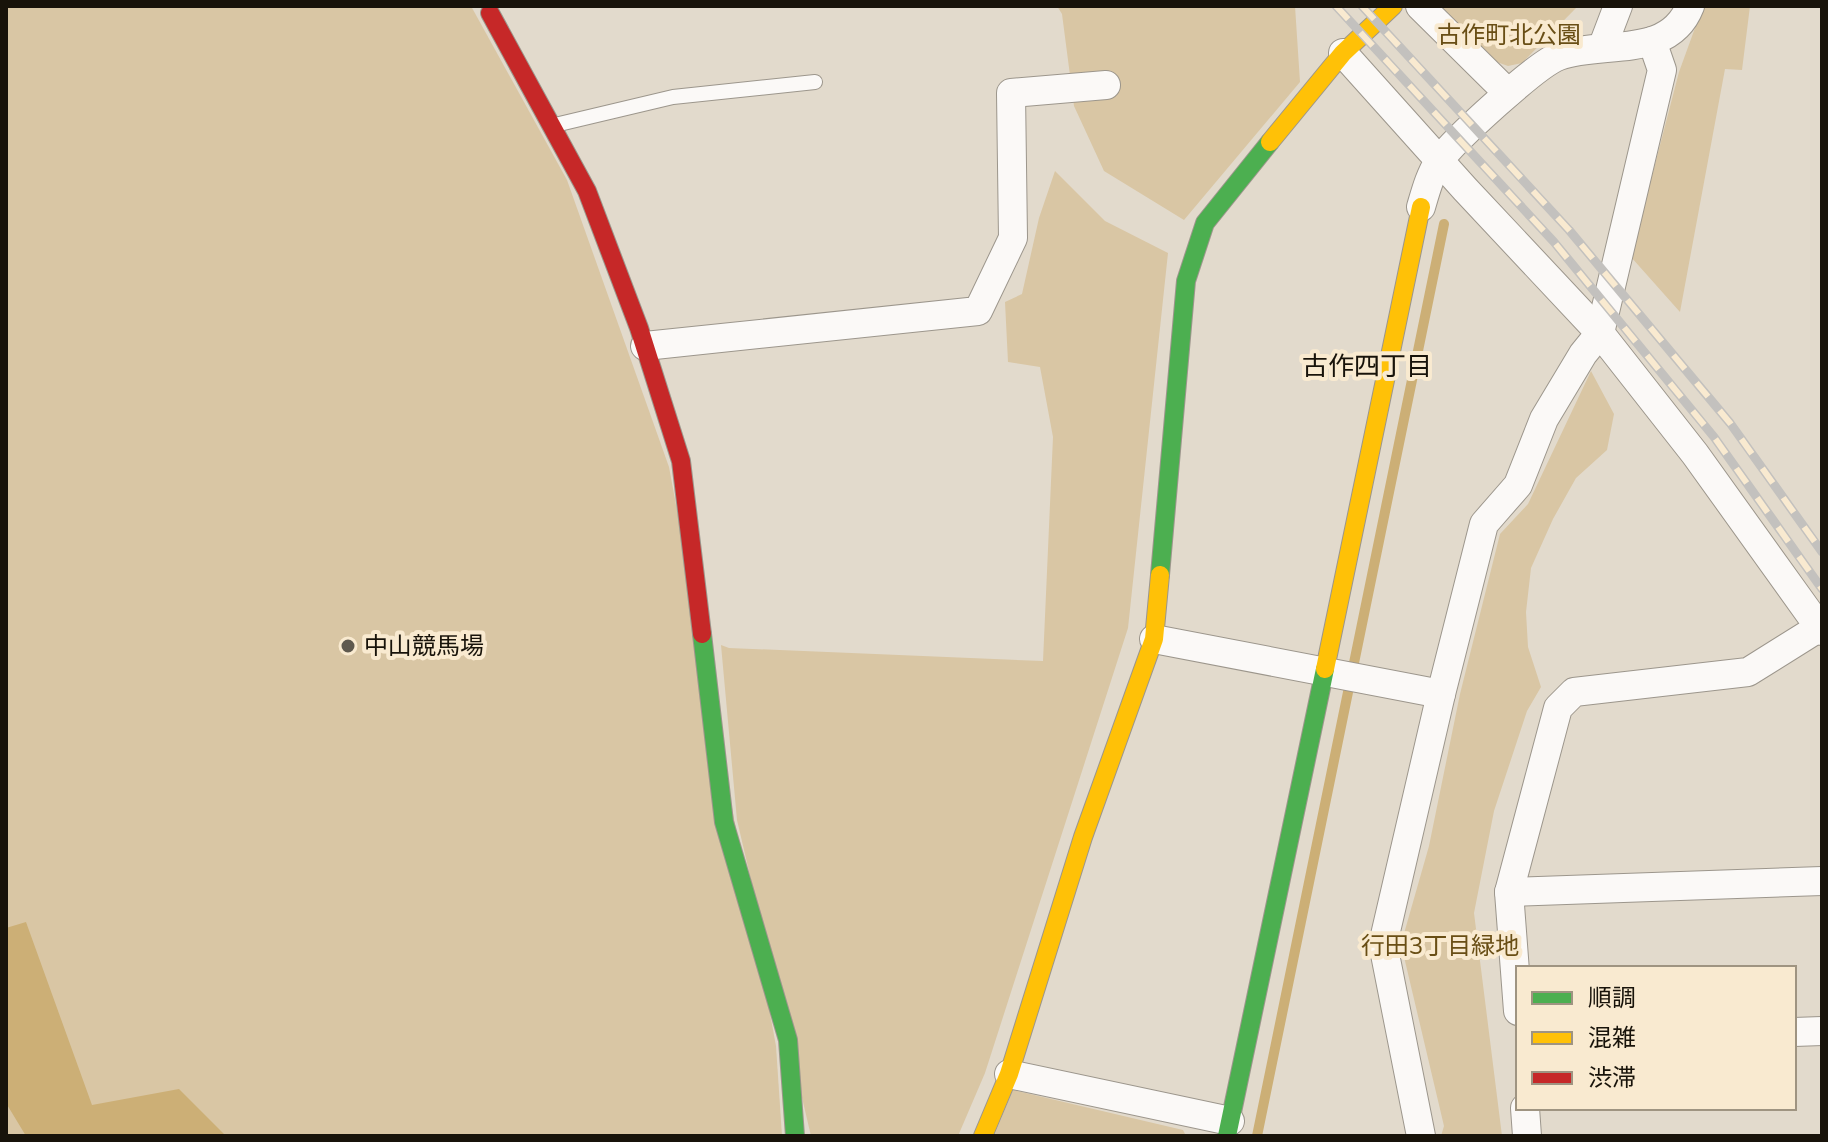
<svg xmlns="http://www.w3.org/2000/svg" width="1828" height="1142" font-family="Mulish,'Noto Sans JP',sans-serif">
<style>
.green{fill:#d9c6a4}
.water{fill:#ccaf76}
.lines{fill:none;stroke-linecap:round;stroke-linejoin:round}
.stream{stroke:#ccaf76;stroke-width:10}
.lane-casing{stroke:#9c968c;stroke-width:16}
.street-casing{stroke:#9c968c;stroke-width:30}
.fast-casing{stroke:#9c968c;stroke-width:20}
.slow-casing{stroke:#9c968c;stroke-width:20}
.jam-casing{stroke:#9c968c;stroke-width:20}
.lane{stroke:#fbf9f7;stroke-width:14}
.street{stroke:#fbf9f7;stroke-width:28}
.fast{stroke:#4caf50;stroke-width:18}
.slow{stroke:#ffc107;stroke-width:18}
.jam{stroke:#c62828;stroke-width:18}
.rail-casing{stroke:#c3c1be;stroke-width:9}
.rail{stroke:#f9ead0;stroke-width:6;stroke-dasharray:18;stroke-linecap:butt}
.poi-dot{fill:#5f594e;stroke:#f9ead0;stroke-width:3}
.labels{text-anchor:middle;stroke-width:8;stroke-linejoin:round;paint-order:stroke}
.park-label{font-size:24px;fill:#694e15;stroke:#f9ead0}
.poi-label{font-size:24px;fill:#18130a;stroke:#f9ead0;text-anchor:start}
.neighbourhood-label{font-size:26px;fill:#18130a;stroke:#f9ead0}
</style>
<rect width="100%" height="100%" fill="#e2dacc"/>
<!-- green -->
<g class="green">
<path d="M 6,6 L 471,6 L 567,180 L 669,467 L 776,1046 L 782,1136 L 6,1136 Z"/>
<path d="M 1057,6 L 1295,6 L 1300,82 L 1184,220 L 1104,171 L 1074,106 L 1062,14 Z"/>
<path d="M 1441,6 L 1578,6 L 1522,63 L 1508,66 L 1494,61 Z"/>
<path d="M 1703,6 L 1750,6 L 1742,70 L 1725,69 L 1680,312 L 1631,257 L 1679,72 Z"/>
<path d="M 1055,171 L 1105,221 L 1168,253 L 1128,628 L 985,1073 L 958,1136 L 811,1136 L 737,820 L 721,645 L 729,648 L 1043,661 L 1053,437 L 1040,367 L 1008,362 L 1005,302 L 1022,294 L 1039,218 Z"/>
<path d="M 1591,371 L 1614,414 L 1607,450 L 1576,478 L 1553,519 L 1531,568 L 1526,612 L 1528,647 L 1541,687 L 1527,711 L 1494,811 L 1474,913 L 1502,1136 L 1441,1136 L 1444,1126 L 1401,944 L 1429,846 L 1460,694 L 1500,534 L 1528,504 Z"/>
<path d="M 1013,1090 L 1183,1130 L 1186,1136 L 994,1136 Z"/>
</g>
<!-- water -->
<path class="water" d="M 26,922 L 92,1105 L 179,1089 L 226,1136 L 26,1136 L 6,1103 L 6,928 Z"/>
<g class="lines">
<!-- stream -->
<path class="stream" d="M 1257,1136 L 1444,224"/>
<defs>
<path id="lane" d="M 555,125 L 673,97 L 815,82"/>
<g id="street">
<path d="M 1420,6 L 1508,93"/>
<path d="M 1602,48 L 1618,6"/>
<path d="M 1343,53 L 1465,189 L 1600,333 L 1695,454 L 1822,631"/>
<path d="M 1421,207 C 1426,190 1430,175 1439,161 C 1454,140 1537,64 1559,56 C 1602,40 1669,60 1690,6"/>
<path d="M 645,346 L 978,311 L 1013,238 L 1011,93 L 1106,85"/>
<path d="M 1154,639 L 1441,694"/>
<path d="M 1509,892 L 1822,881"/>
<path d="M 1518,1011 L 1509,892 L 1558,708 L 1574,692 L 1748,672 L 1820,627"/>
<path d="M 1794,1032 L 1822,1031"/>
<path d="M 1009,1074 L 1230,1121"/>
<path d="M 1525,1108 L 1527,1136"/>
<path d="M 1421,1136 L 1383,944 L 1441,694 L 1484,524 L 1518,485 L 1544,419 L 1583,354 L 1600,333 L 1662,70 L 1652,41"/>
</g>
<g id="fast">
<path d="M 1160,575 L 1186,281 L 1205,223 L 1270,142"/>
<path d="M 702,634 L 724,822 L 788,1040 L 795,1136"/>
<path d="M 1227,1136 L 1325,669"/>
</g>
<g id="slow">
<path d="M 1270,142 L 1343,53 L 1393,6"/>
<path d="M 1325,669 L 1421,207"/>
<path d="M 983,1136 L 1009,1074 L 1083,837 L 1154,639 L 1160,575"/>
</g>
<path id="jam" d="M 490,13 L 587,191 L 639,328 L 681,461 L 702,634"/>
</defs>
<!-- lane casing -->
<use href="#lane" class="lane-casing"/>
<!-- street casing -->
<use href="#street" class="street-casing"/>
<!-- fast casing -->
<use href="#fast" class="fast-casing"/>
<!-- slow casing -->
<use href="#slow" class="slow-casing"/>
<!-- jam casing -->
<use href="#jam" class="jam-casing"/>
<!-- lane -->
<use href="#lane" class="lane"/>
<!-- street -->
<use href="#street" class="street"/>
<!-- fast -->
<use href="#fast" class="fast"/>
<!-- slow -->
<use href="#slow" class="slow"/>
<!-- jam -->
<use href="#jam" class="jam"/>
<defs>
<g id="rail">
<path d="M 1336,6 L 1554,242 L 1714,437 L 1822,589"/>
<path d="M 1362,6 L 1569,230 L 1730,423 L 1822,552"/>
</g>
</defs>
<!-- rail casing -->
<use href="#rail" class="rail-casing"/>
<!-- rail -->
<use href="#rail" class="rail"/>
</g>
<!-- markers -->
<circle class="poi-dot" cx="348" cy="646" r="8"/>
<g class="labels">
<!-- park labels -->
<g class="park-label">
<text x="1509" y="43">古作町北公園</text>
<text x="1440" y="954">行田3丁目緑地</text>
</g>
<!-- poi labels -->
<g class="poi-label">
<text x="364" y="654">中山競馬場</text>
</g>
<!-- neighbourhood labels -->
<g class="neighbourhood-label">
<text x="1367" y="375">古作四丁目</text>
</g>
</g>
<!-- border -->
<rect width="1828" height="1142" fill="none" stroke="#18130a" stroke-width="16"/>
<!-- legend -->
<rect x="1516" y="966" width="280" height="144" fill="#f9ead0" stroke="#9f9481" stroke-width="2"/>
<rect x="1532" y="992" width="40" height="12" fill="#4caf50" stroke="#9f9481" stroke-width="2"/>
<text x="1588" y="1006" font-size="24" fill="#18130a">順調</text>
<rect x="1532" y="1032" width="40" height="12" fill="#ffc107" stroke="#9f9481" stroke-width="2"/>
<text x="1588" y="1046" font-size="24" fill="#18130a">混雑</text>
<rect x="1532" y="1072" width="40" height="12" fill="#c62828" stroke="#9f9481" stroke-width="2"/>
<text x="1588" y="1086" font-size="24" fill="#18130a">渋滞</text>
</svg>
